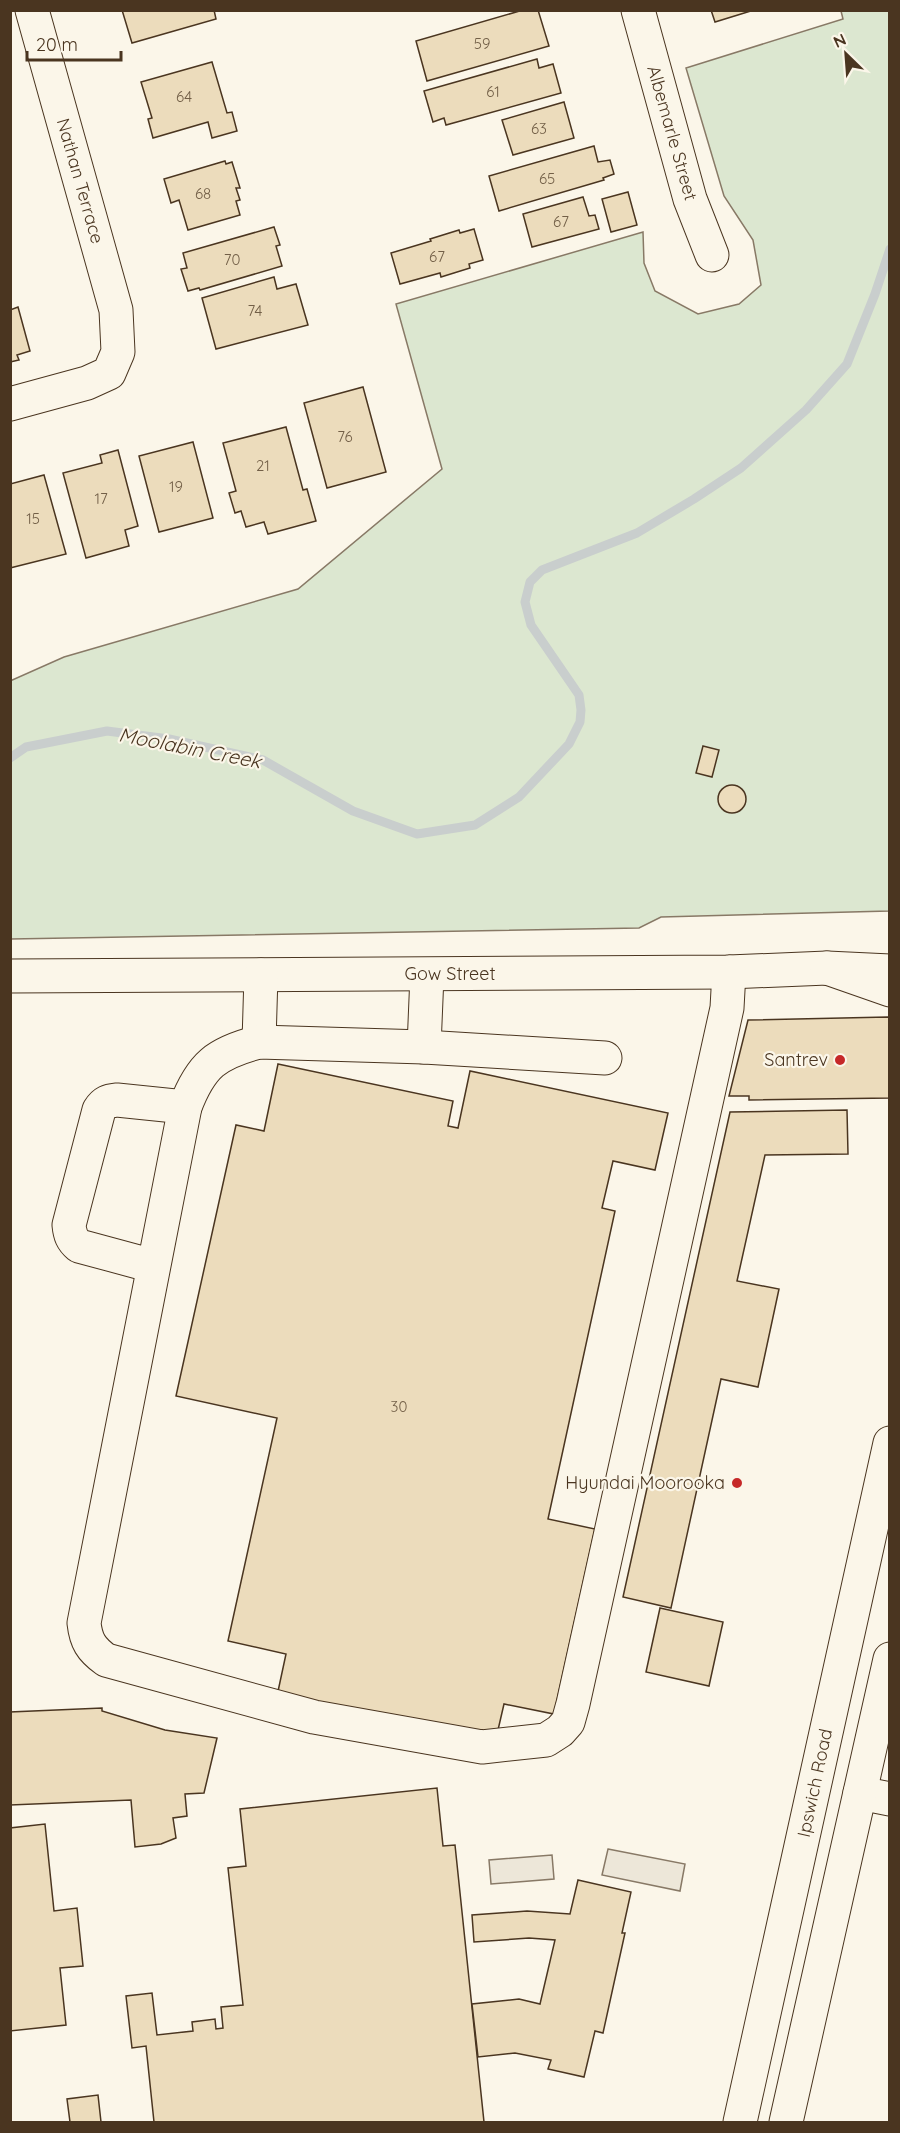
<svg xmlns="http://www.w3.org/2000/svg" width="900" height="2133" font-family="Quicksand,sans-serif">
<style>
.green{fill:#dce7d0;stroke:#887966;stroke-width:1.5}
.parking{fill:#ede7d9;stroke:#887966;stroke-width:1.5}
.lines{fill:none;stroke-linecap:round;stroke-linejoin:round}
.stream{stroke:#c9cecd;stroke-width:9}
.building{fill:#ecdcbc;stroke:#4a3520;stroke-width:1.5}
.minor-casing{stroke:#4a3520;stroke-width:35}
.highway-casing{stroke:#4a3520;stroke-width:35}
.minor{stroke:#fbf6e9;stroke-width:33}
.highway{stroke:#fbf6e9;stroke-width:33}
.poi-dot{fill:#c62828;stroke:#fbf6e9;stroke-width:2}
.labels{text-anchor:middle;stroke-width:4.5;stroke-linejoin:round;paint-order:stroke}
.number-label{font-size:15px;fill:#725f47}
.street-label{font-size:18px;fill:#4a3520;stroke:#fbf6e9}
.poi-label{font-size:18px;fill:#4a3520;stroke:#fbf6e9;text-anchor:end}
.water-label{font-size:20px;font-style:italic;fill:#4a3520;stroke:#fbf6e9}
</style>
<rect width="100%" height="100%" fill="#fbf6e9"/>
<!-- green -->
<path class="green" d="M 841,11 L 889,11 L 889,911 L 661,917 L 639,928 L 11,939 L 10,681 L 64,657 L 298,589 L 442,469 L 396,304 L 643,232 L 644,263 L 655,291 L 698,314 L 739,304 L 761,285 L 753,240 L 724,196 L 686,68 L 843,19 Z"/>
<!-- parking -->
<g class="parking">
<path d="M 608,1849 L 685,1864 L 680,1891 L 602,1875 Z"/>
<path d="M 552,1855 L 554,1879 L 491,1884 L 489,1860 Z"/>
</g>
<g class="lines">
<!-- stream -->
<path class="stream" d="M 10,758 L 26,747 L 107,731 L 169,739 L 263,760 L 353,811 L 417,834 L 475,825 L 519,797 L 569,744 L 580,722 L 581,710 L 579,695 L 531,625 L 525,602 L 530,582 L 542,570 L 637,533 L 694,499 L 741,468 L 806,410 L 847,364 L 875,294 L 890,249"/>
</g>
<!-- building -->
<g class="building">
<path d="M 122,10 L 214,10 L 216,19 L 132,43 Z"/>
<path d="M 523,10 L 538,10 L 549,46 L 427,81 L 416,41 Z"/>
<path d="M 711,10 L 754,10 L 715,22 Z"/>
<path d="M 537,59 L 539,68 L 553,64 L 561,93 L 446,125 L 444,118 L 433,122 L 424,91 Z"/>
<path d="M 212,62 L 227,113 L 232,112 L 237,131 L 212,138 L 208,122 L 153,138 L 148,119 L 152,118 L 141,82 Z"/>
<path d="M 564,102 L 574,138 L 513,155 L 502,120 Z"/>
<path d="M 594,146 L 598,162 L 610,160 L 614,174 L 603,178 L 604,180 L 499,211 L 489,176 Z"/>
<path d="M 225,161 L 226,164 L 232,162 L 240,188 L 236,188 L 240,200 L 236,201 L 240,215 L 188,230 L 179,200 L 171,203 L 164,179 Z"/>
<path d="M 628,192 L 637,225 L 611,232 L 602,199 Z"/>
<path d="M 583,197 L 589,216 L 595,215 L 599,229 L 532,247 L 523,214 Z"/>
<path d="M 274,227 L 280,245 L 276,246 L 282,266 L 200,290 L 199,288 L 188,291 L 181,269 L 187,268 L 183,253 Z"/>
<path d="M 474,229 L 483,260 L 469,264 L 470,268 L 441,277 L 440,273 L 400,284 L 391,253 L 431,241 L 430,239 L 459,230 L 460,233 Z"/>
<path d="M 274,277 L 277,289 L 296,284 L 308,325 L 216,349 L 202,298 Z"/>
<path d="M 18,307 L 30,351 L 17,355 L 19,360 L 10,362 L 10,310 Z"/>
<path d="M 363,387 L 386,472 L 327,488 L 304,403 Z"/>
<path d="M 286,427 L 303,490 L 307,489 L 316,521 L 268,534 L 264,522 L 246,527 L 241,511 L 235,513 L 229,493 L 236,491 L 223,443 Z"/>
<path d="M 193,442 L 213,518 L 159,532 L 139,456 Z"/>
<path d="M 118,450 L 138,526 L 125,530 L 129,546 L 86,558 L 63,473 L 102,463 L 100,455 Z"/>
<path d="M 44,475 L 66,554 L 10,568 L 10,484 Z"/>
<path d="M 703,746 L 719,750 L 712,777 L 696,773 Z"/>
<circle cx="732" cy="799" r="14"/>
<path d="M 888,1017 L 890,1019 L 890,1098 L 749,1100 L 749,1096 L 729,1096 L 748,1020 Z"/>
<path d="M 278,1064 L 453,1101 L 448,1126 L 458,1128 L 470,1071 L 668,1113 L 655,1170 L 613,1161 L 602,1208 L 615,1211 L 548,1519 L 595,1529 L 554,1714 L 504,1704 L 498,1730 L 450,1733 L 277,1696 L 286,1654 L 228,1641 L 277,1418 L 176,1396 L 236,1125 L 264,1131 Z"/>
<path d="M 847,1110 L 848,1154 L 765,1155 L 737,1281 L 779,1289 L 758,1387 L 721,1379 L 671,1608 L 623,1597 L 730,1112 Z"/>
<path d="M 660,1608 L 723,1622 L 709,1686 L 646,1672 Z"/>
<path d="M 102,1708 L 102,1711 L 165,1730 L 217,1738 L 204,1793 L 185,1794 L 187,1816 L 173,1818 L 176,1838 L 161,1844 L 135,1847 L 131,1800 L 10,1805 L 10,1712 Z"/>
<path d="M 437,1788 L 443,1846 L 455,1845 L 484,2122 L 154,2122 L 146,2046 L 132,2048 L 126,1996 L 152,1993 L 157,2035 L 193,2031 L 192,2022 L 215,2019 L 216,2029 L 223,2028 L 221,2007 L 243,2005 L 228,1868 L 246,1866 L 240,1809 Z"/>
<path d="M 45,1824 L 54,1911 L 77,1908 L 83,1966 L 60,1968 L 66,2025 L 10,2031 L 10,1828 Z"/>
<path d="M 578,1880 L 631,1892 L 622,1933 L 625,1933 L 603,2033 L 595,2031 L 584,2077 L 548,2069 L 551,2060 L 515,2053 L 478,2057 L 472,2004 L 519,1999 L 540,2004 L 555,1940 L 529,1938 L 474,1942 L 472,1915 L 527,1911 L 570,1914 Z"/>
<path d="M 98,2095 L 101,2122 L 70,2122 L 67,2099 Z"/>
</g>
<g class="lines">
<defs>
<g id="minor">
<path d="M 638,10 L 690,199 L 712,255"/>
<path d="M 10,404 L 87,383 L 109,373 L 118,352 L 116,310 L 32,10"/>
<path d="M 10,976 L 729,972 L 827,968 L 890,971"/>
<path d="M 259,1042 L 261,975"/>
<path d="M 424,1047 L 427,975"/>
<path d="M 605,1058 L 424,1047 L 259,1042 C 216,1053 201,1065 185,1107 L 84,1623 C 86,1641 91,1649 106,1660 L 314,1717 L 482,1747 L 546,1740 L 560,1731 L 568,1722 L 573,1704 L 727,1008 L 729,972"/>
<path d="M 153,1266 L 79,1246 C 72,1240 70,1235 69,1225 L 99,1110 C 104,1102 108,1101 117,1100 L 185,1107"/>
<path d="M 860,1793 L 890,1799"/>
</g>
<g id="highway">
<path d="M 827,968 L 890,990"/>
<path d="M 740,2122 L 890,1443"/>
<path d="M 786,2122 L 890,1659"/>
</g>
</defs>
<!-- minor casing -->
<use href="#minor" class="minor-casing"/>
<!-- highway casing -->
<use href="#highway" class="highway-casing"/>
<!-- minor -->
<use href="#minor" class="minor"/>
<!-- highway -->
<use href="#highway" class="highway"/>
</g>
<!-- markers -->
<g class="poi-dot">
<circle cx="840" cy="1060" r="6"/>
<circle cx="737" cy="1483" r="6"/>
</g>
<g class="labels">
<!-- number labels -->
<g class="number-label">
<text x="482" y="49">59</text>
<text x="493" y="97">61</text>
<text x="184" y="102">64</text>
<text x="539" y="134">63</text>
<text x="547" y="184">65</text>
<text x="203" y="199">68</text>
<text x="561" y="227">67</text>
<text x="437" y="262">67</text>
<text x="232" y="265">70</text>
<text x="255" y="316">74</text>
<text x="345" y="442">76</text>
<text x="263" y="471">21</text>
<text x="176" y="492">19</text>
<text x="101" y="504">17</text>
<text x="33" y="524">15</text>
<text x="399" y="1412">30</text>
</g>
<!-- street labels -->
<g class="street-label">
<text transform="translate(672 133) rotate(74)" y="6">Albemarle Street</text>
<text transform="translate(80 181) rotate(74)" y="6">Nathan Terrace</text>
<text x="450" y="980">Gow Street</text>
<text transform="translate(815 1783) rotate(-78)" y="6">Ipswich Road</text>
</g>
<!-- poi labels -->
<g class="poi-label">
<text x="828" y="1066">Santrev</text>
<text x="725" y="1489">Hyundai Moorooka</text>
</g>
<!-- water labels -->
<g class="water-label">
<text transform="translate(190 748) rotate(11)" y="7">Moolabin Creek</text>
</g>
</g>
<!-- border -->
<rect width="900" height="2133" fill="none" stroke="#4a3520" stroke-width="24"/>
<!-- north arrow -->
<g transform="translate(846 54) rotate(335)" stroke="#fbf6e9" stroke-width="4.5" paint-order="stroke">
<path d="M0-4.5L10 22L0 15L-10 22Z" fill="#4a3520"/>
<text y="-9" font-size="16" font-weight="bold" text-anchor="middle" fill="#4a3520">N</text>
</g>
<!-- scale -->
<path d="M27 51v9h94v-9" fill="none" stroke="#4a3520" stroke-width="3"/>
<text x="36" y="51" font-size="18" fill="#4a3520" stroke="#fbf6e9" stroke-width="4.5" paint-order="stroke">20 m</text>
</svg>
